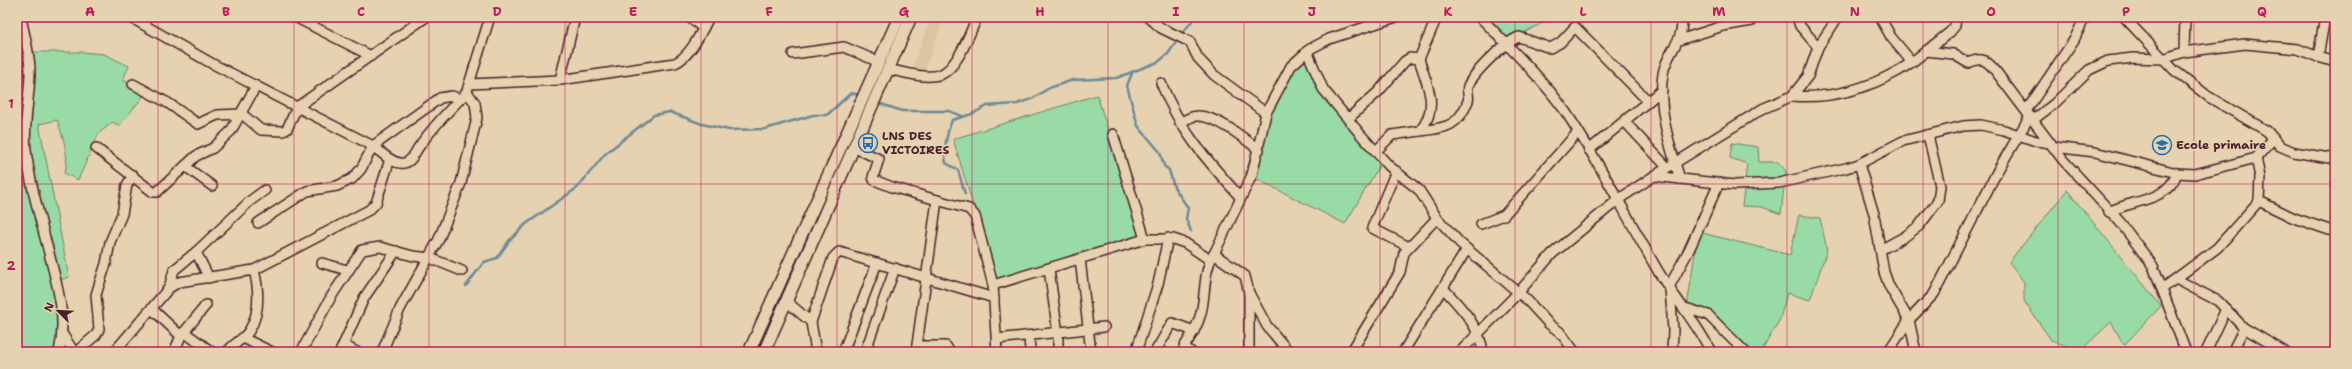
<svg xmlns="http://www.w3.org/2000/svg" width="2352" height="369" font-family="'Shantell Sans',sans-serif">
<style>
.built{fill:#ddc4a1}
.green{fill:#99dba6;stroke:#727d68}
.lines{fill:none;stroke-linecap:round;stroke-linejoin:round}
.stream{stroke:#6c8998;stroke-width:2.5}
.minor-casing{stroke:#4a1f2b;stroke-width:12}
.tertiary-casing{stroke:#4a1f2b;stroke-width:14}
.minor{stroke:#e6d2b0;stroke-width:9}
.tertiary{stroke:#e6d2b0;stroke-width:11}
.grid{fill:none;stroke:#c2185b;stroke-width:1;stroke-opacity:0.55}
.labels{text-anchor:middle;stroke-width:3.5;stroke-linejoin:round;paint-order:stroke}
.poi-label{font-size:12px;font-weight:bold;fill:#4a1f2b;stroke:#e6d2b0;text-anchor:start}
.neatline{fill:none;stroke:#c2185b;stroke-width:1.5}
.grid-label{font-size:13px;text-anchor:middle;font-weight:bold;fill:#c2185b}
</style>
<rect width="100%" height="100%" fill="#e6d2b0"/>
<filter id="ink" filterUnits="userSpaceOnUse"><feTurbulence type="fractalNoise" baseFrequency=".025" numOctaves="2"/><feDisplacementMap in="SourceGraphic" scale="8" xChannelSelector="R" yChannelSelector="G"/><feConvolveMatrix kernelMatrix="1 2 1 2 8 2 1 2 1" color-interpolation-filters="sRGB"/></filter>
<g filter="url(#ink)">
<!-- built -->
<path class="built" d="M 931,17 L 944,17 L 923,76 L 911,72 Z"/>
<!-- green -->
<g class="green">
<path d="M 17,17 L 26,52 L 81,52 L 104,54 L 129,66 L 123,80 L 146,93 L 119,126 L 113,122 L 99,133 L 78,180 L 64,173 C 71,159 62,134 57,120 L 39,124 L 69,277 L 56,281 L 63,352 L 28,352 L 17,348 Z"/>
<path d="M 1486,17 L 1554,17 L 1508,41 Z"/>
<path d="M 1307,54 L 1322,94 L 1382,161 L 1345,224 L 1245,173 L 1282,83 Z"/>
<path d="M 1097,95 L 1142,239 L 997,283 L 953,139 Z"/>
<path d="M 1732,143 L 1758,147 L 1759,162 L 1778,162 L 1786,171 L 1781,214 L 1762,207 L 1742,206 L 1747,164 L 1730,158 Z"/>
<path d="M 2067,190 L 2161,306 L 2124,345 L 2111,322 L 2080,351 L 2051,340 L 2024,301 L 2024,282 L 2009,262 Z"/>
<path d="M 1799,215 L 1820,218 L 1827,250 L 1810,300 L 1787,293 L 1780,319 L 1761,352 L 1748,352 L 1687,307 L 1698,232 L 1790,255 Z"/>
</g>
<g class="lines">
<!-- stream -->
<g class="stream">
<path d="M 1181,35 L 1195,17"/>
<path d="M 1132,73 L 1127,86 L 1138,126 L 1160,152 L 1164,166 L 1169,170 L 1174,187 L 1188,208 L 1186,219 L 1191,231"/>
<path d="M 878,103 L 902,111 L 949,111 L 962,116"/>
<path d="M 965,194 L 958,170 L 946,163 C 943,150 947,132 952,120 L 972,114 L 987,106 L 1017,104 L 1032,99 L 1049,88 L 1073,80 L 1116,78 L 1158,62 L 1168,54 L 1178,39"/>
<path d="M 466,286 L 484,262 L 497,258 L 509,241 L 526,224 L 577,188 L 605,154 L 654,115 L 670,112 L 702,124 L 729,130 L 765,129 L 813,115 L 827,115 L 851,93 L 860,95"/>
</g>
<defs>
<g id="minor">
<path d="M 21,17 C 24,34 30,53 30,71 C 30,96 23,126 26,150 C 30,186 41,221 50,257 C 58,289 67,318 59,352"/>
<path d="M 130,17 L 211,63 L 373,146 C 381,152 393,165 404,163 C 411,162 415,153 418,148 C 432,128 450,109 467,92"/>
<path d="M 295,17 L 371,56"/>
<path d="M 490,17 L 469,84 L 560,80 L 675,63 C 690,57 702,31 709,17"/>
<path d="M 689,17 L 703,28"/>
<path d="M 1148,17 L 1161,28 L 1190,42 L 1198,58 L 1214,75 L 1266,113"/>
<path d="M 1480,17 C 1509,47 1541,77 1565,111 C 1600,162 1627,218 1658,271 C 1675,299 1697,323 1711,352"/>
<path d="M 1797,17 L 1800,26 L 1818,47"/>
<path d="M 1880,17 L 1891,37 L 1911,61"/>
<path d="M 2124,17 L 2174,70 L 2209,97 L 2267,131 L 2280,146 L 2294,152 L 2335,159"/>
<path d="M 1679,40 L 1723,26 L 1752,21"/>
<path d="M 1307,51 L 1323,89 L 1361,135 L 1389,166 L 1419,190 L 1437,218 L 1460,243 L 1526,299 L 1549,324 L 1560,332 L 1575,352"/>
<path d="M 1926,51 L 1953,54 L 1968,63 C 1981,57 1985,59 1994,69 L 2063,160 L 2120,222 L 2153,266 L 2186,352"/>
<path d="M 2184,52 L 2185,17"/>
<path d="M 793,54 L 844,47 L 879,62"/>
<path d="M 2318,57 L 2335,62"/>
<path d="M 887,69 C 902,72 924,79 939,75 C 957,70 970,33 977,17"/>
<path d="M 560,80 L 575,17"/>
<path d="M 1161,83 C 1181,132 1206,159 1240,197"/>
<path d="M 133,84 L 168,103 L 198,124 L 217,115 L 242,114 L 261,130 L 283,131 L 287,129 L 297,107 L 426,17"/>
<path d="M 1792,96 C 1829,99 1866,89 1898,71 C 1916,61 1933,45 1950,32 L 1955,26 L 1956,17"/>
<path d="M 2026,111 L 2074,40 L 2085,17"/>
<path d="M 1349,118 L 1378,92 L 1405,61 L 1410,58 L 1419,59"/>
<path d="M 2033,120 L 2054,104 L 2089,70 L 2108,61 L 2133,58 L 2163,59 L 2184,52 L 2245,44 L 2298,49 L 2318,57 L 2325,17"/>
<path d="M 1625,122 L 1667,167"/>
<path d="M 1180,123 C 1185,120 1191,116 1197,116 C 1216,115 1245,139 1259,150"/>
<path d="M 1420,131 C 1444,128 1458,128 1468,101 C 1470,96 1466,91 1468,86 C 1474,72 1505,42 1519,37 L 1550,48 L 1560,43 L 1575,27 L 1648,101"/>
<path d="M 1113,134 L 1145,239"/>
<path d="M 853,147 L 879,159 L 873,177 L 874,180 L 892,187 L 937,200 L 916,352"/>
<path d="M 2054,147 L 2095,152 L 2177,173 L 2195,174 L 2256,158 L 2273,139"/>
<path d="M 96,148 L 153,192 L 157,192 L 196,156 L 213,148 L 231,131 L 256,86"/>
<path d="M 1589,150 L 1662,90"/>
<path d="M 1376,151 L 1392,135 L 1420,131 C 1440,106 1427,86 1419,59 L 1437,17"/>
<path d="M 2256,158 L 2260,177 L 2259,201 L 2294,218 L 2335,232"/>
<path d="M 1859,164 L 1874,214 L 1884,272 L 1889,286 L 1909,320 L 1916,352"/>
<path d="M 185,166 L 212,186"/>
<path d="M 1396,171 L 1372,228 L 1409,247"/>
<path d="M 1654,176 L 1762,109 L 1792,96 L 1808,76 L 1818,47 L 1838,17"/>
<path d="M 1680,179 C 1670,146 1657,107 1663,74 C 1666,52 1686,40 1681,17"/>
<path d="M 937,200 L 969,209 L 975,216 L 993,285 L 997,352"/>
<path d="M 2109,212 C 2133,199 2167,203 2177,173"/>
<path d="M 258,223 L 307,191 L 337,186 L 352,179 L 361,169 L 373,146 L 440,98 L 452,96 L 460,99"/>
<path d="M 1481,224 L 1504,215 L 1578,132"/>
<path d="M 1882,249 L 1904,237 L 1919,226 L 1938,201 L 1940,186 L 1928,135"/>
<path d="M 1080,259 L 1091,352"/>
<path d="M 322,263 L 347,270"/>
<path d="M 1049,269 L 1058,334 L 1058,352"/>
<path d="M 209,278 L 196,252 L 250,201 L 265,190"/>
<path d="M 2176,279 L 2218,301 L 2244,328 L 2285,352"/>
<path d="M 993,285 L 1145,239 L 1173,239 L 1185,243 L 1210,260"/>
<path d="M 1669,287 L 1689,250 L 1719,183"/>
<path d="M 169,288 L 174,270 L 196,252"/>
<path d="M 1670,288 L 1673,330 L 1672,352"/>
<path d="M 1444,289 C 1461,307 1480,327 1483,352"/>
<path d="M 2162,289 L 2217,248 L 2259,201"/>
<path d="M 786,301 L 811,322 L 816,352"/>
<path d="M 1685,308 L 1708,315 L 1745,352"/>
<path d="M 152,309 L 181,336"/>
<path d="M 811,322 L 833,258 L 839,252 L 994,298"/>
<path d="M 184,332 L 212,352"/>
<path d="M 63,335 L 74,352"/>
<path d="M 1029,336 L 1030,352"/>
<path d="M 243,338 L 272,352"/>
<path d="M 997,339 L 1104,327"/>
<path d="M 343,345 L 357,352"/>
<path d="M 917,346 L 946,346 L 950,352"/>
<path d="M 76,352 L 96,335 L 99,329 L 96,295 L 99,285 L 106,264 L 110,242 L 122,214 L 127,185 L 133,175"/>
<path d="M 114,352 L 169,288 L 179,282 L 254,270 L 369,210 L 376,203 L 390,159"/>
<path d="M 174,352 L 181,336 L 206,305"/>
<path d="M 227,352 C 233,344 244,339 249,331 C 261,312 259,290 254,270"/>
<path d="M 301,352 L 331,297 L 362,250 L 380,247 L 413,256 L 430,258 L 462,271"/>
<path d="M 340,352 L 364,298 L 396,251"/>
<path d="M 382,352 L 400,309 L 439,239 L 461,183 L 477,118 L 475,103 L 467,92 L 468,87"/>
<path d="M 843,352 L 877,263"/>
<path d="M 865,352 L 895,268"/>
<path d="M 1136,352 L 1158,284 L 1168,238"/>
<path d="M 1155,352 L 1172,323 L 1194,331"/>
<path d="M 1191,352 L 1184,347 C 1191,336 1198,326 1201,313 C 1206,293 1203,273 1213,255"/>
<path d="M 1249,352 L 1249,293"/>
<path d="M 1289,352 L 1267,326 L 1249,293 L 1245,276 L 1214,254 L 1252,175 L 1266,113 L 1291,66 L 1310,49 L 1329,39 L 1396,17"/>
<path d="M 1351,352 L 1400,272 L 1404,253 L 1437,218"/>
<path d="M 1403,352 L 1467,249"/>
<path d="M 1460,352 L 1518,293 L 1552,254 L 1619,199 L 1654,176 L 1735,185 L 1779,183 L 1846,168 L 1859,164 L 1903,141 L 1963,126 L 1981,125 L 2004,130 L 2036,141 L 2051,143"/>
<path d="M 1888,352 L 1909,320 L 1934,294 L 1998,170 L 2030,116"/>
<path d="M 2206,352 L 2226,309"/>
<path d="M 2232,352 L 2244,328"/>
</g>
<g id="tertiary">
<path d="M 749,352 L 899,17"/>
<path d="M 764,352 L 911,17"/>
</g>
</defs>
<!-- minor casing -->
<use href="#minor" class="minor-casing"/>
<!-- tertiary casing -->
<use href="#tertiary" class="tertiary-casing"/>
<!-- minor -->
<use href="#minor" class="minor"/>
<!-- tertiary -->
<use href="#tertiary" class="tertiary"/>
</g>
</g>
<!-- grid -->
<path class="grid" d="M 158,17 L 158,352M 294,17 L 294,352M 429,17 L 429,352M 565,17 L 565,352M 701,17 L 701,352M 837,17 L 837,352M 972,17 L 972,352M 1108,17 L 1108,352M 1244,17 L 1244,352M 1380,17 L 1380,352M 1515,17 L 1515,352M 1651,17 L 1651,352M 1787,17 L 1787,352M 1923,17 L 1923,352M 2058,17 L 2058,352M 2194,17 L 2194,352M 17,184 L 2335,184"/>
<!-- icons -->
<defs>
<symbol id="bus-ring" viewBox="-11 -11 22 22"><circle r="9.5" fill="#e6d2b0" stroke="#1f6fb2" stroke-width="1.5"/><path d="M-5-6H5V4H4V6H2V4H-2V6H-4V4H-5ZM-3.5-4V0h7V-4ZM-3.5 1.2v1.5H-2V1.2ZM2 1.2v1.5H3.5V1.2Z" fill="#1f6fb2"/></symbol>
<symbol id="school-ring" viewBox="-11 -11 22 22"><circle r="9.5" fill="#e6d2b0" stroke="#1f6fb2" stroke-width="1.5"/><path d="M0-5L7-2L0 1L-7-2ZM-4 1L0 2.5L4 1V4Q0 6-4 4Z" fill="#1f6fb2"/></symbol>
</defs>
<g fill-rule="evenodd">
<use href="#bus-ring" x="857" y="132" width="22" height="22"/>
<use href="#school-ring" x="2151" y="134" width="22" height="22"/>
</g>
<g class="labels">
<!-- poi labels -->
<g class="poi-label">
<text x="882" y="140">LNS DES<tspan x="882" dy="14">VICTOIRES</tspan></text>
<text x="2176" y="149">Ecole primaire</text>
</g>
</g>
<!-- margin -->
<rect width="2352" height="369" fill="none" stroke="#e6d2b0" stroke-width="44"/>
<!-- north arrow -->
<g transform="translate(58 311) rotate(294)" stroke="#e6d2b0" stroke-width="3" paint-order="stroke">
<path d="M0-3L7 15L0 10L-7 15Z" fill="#4a1f2b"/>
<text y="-6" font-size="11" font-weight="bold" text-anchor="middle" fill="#4a1f2b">N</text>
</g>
<rect x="22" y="22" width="2308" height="325" class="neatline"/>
<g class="grid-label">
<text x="90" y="16">A</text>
<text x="226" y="16">B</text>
<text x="361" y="16">C</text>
<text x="497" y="16">D</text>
<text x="633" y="16">E</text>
<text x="769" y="16">F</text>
<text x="904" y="16">G</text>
<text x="1040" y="16">H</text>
<text x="1176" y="16">I</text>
<text x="1312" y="16">J</text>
<text x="1448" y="16">K</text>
<text x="1583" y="16">L</text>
<text x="1719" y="16">M</text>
<text x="1855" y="16">N</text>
<text x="1991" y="16">O</text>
<text x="2126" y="16">P</text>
<text x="2262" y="16">Q</text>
<text x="11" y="108">1</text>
<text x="11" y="270">2</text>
</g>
</svg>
